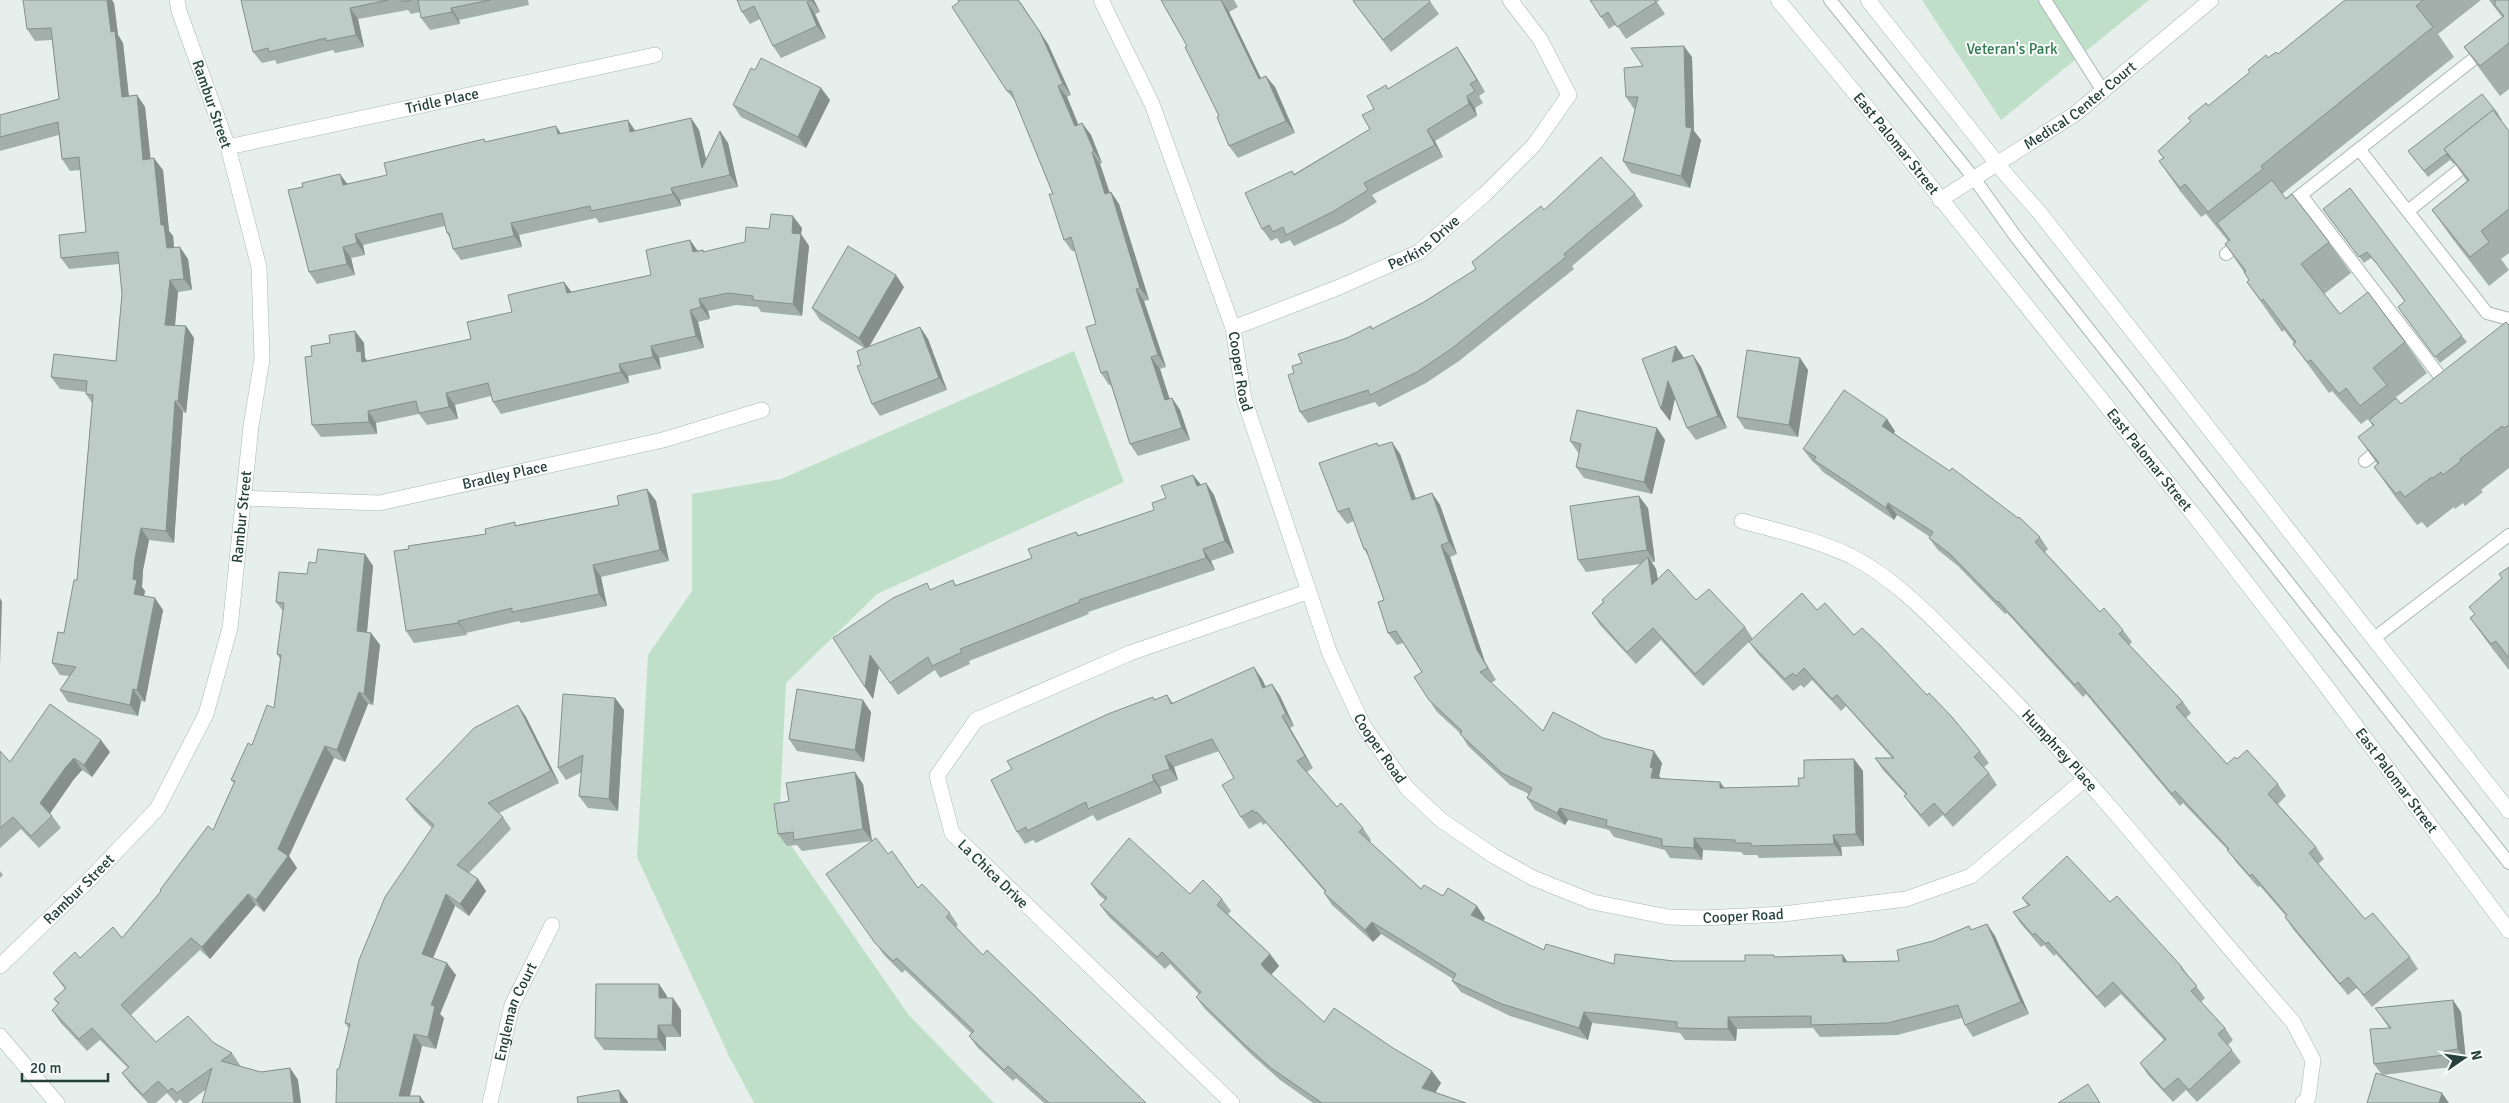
<svg xmlns="http://www.w3.org/2000/svg" width="2509" height="1103" font-family="Signika,sans-serif">
<style>
.green{fill:#c0dfc9}
.lines{fill:none;stroke-linecap:round;stroke-linejoin:round}
.service-casing{stroke:#a8b7b2;stroke-width:14}
.minor-casing{stroke:#a8b7b2;stroke-width:16}
.tertiary-casing{stroke:#a8b7b2;stroke-width:16}
.secondary-casing{stroke:#a4bab3;stroke-width:16}
.service{stroke:#fff;stroke-width:12}
.minor{stroke:#fff;stroke-width:15}
.tertiary{stroke:#fff;stroke-width:15}
.secondary{stroke:#fff;stroke-width:15}
.wall{fill:#a3afab}
.shaded-wall{fill:#858f8b}
.building{fill:#beccc7;stroke:#858f8b}
.labels{text-anchor:middle;stroke-width:4;stroke-linejoin:round;paint-order:stroke}
.park-label{font-size:15px;fill:#2f784e;stroke:#f7fbf9}
.street-label{font-size:15px;fill:#25413a;stroke:#f7fbf9}
</style>
<rect width="100%" height="100%" fill="#e6efeb"/>
<!-- green -->
<g class="green">
<path d="M 1922,0 L 2149,0 L 2001,120 Z"/>
<path d="M 1074,351 L 1124,482 L 877,594 L 786,683 L 779,828 L 908,1014 L 994,1103 L 754,1103 L 729,1056 L 637,857 L 648,655 L 692,591 L 692,494 L 781,479 Z"/>
</g>
<g class="lines">
<defs>
<g id="service">
<path d="M 1830,0 L 1973,177 L 2016,237 L 2509,863"/>
<path d="M 2045,0 L 2103,91"/>
<path d="M 2359,149 L 2487,313 L 2509,319"/>
<path d="M 2301,195 L 2449,388"/>
<path d="M 2283,209 L 2509,31"/>
<path d="M 2408,211 L 2472,160"/>
<path d="M 2226,254 L 2242,242"/>
<path d="M 2365,461 L 2384,445"/>
<path d="M 2373,639 L 2509,535"/>
</g>
<g id="minor">
<path id="s1" d="M 1101,0 L 1152,104 L 1233,328 L 1244,399 L 1330,654 L 1363,725 L 1407,788 L 1441,820 L 1494,856 L 1533,878 L 1593,902 L 1668,917 L 1702,918 L 1783,914 L 1906,899 L 1971,876 L 2085,779"/>
<path id="s2" d="M 228,147 L 655,55"/>
<path id="s3" d="M 1233,328 L 1337,288 L 1419,252 L 1485,194 L 1534,145 L 1569,95 L 1540,39 L 1510,0"/>
<path id="s4" d="M 243,498 L 379,503 L 663,440 L 762,410"/>
<path id="s5" d="M 1742,521 C 1778,531 1817,540 1851,556 C 1896,579 1935,621 1970,656 C 2086,770 2186,900 2293,1022 L 2313,1060 L 2308,1098 L 2303,1103"/>
<path id="s6" d="M 0,966 L 90,879 L 157,809 L 206,714 L 230,628 L 251,426 L 262,359 L 259,267 L 228,147 L 179,11 L 177,0"/>
<path d="M 0,1036 L 57,1103"/>
<path id="s7" d="M 490,1103 L 512,1005 L 552,925"/>
<path d="M 1232,1103 L 952,833 L 937,776 L 976,720 L 1130,653 L 1307,592"/>
</g>
<g id="tertiary">
<path id="s8" d="M 1940,200 L 2075,114 L 2211,0"/>
</g>
<g id="secondary">
<path id="s9" d="M 1778,0 L 1893,139 L 2204,528 L 2323,682 L 2509,931"/>
<path d="M 1868,0 L 2008,177 L 2039,212 L 2509,811"/>
</g>
</defs>
<!-- service casing -->
<use href="#service" class="service-casing"/>
<!-- minor casing -->
<use href="#minor" class="minor-casing"/>
<!-- tertiary casing -->
<use href="#tertiary" class="tertiary-casing"/>
<!-- secondary casing -->
<use href="#secondary" class="secondary-casing"/>
<!-- service -->
<use href="#service" class="service"/>
<!-- minor -->
<use href="#minor" class="minor"/>
<!-- tertiary -->
<use href="#tertiary" class="tertiary"/>
<!-- secondary -->
<use href="#secondary" class="secondary"/>
</g>
<!-- wall -->
<g class="wall">
<path d="M 241,0 L 528,0 L 529,5 L 459,20 L 460,24 L 430,30 L 421,18 L 420,12 L 411,14 L 408,10 L 358,19 L 364,47 L 335,53 L 333,50 L 277,64 L 275,60 L 262,63 L 253,52 Z"/>
<path d="M 737,0 L 814,0 L 820,12 L 815,14 L 826,38 L 781,58 L 773,46 L 760,19 L 750,24 L 742,12 Z"/>
<path d="M 1161,0 L 1234,0 L 1238,7 L 1229,12 L 1261,78 L 1275,87 L 1295,133 L 1238,158 L 1229,146 L 1219,116 L 1187,46 Z"/>
<path d="M 1429,0 L 1439,14 L 1391,52 L 1353,1 Z"/>
<path d="M 1590,0 L 1660,0 L 1657,2 L 1665,14 L 1626,39 L 1616,24 L 1609,29 Z"/>
<path d="M 2345,0 L 2481,0 L 2438,34 L 2454,57 L 2282,194 L 2286,199 L 2329,242 L 2351,273 L 2324,294 L 2340,314 L 2405,342 L 2427,373 L 2395,398 L 2401,404 L 2509,325 L 2509,468 L 2481,490 L 2483,492 L 2465,506 L 2463,503 L 2455,509 L 2454,507 L 2427,528 L 2422,522 L 2417,525 L 2396,498 L 2374,467 L 2378,465 L 2358,437 L 2373,426 L 2368,419 L 2361,424 L 2332,391 L 2329,393 L 2293,344 L 2294,343 L 2284,330 L 2282,332 L 2247,282 L 2249,280 L 2244,272 L 2225,244 L 2228,241 L 2206,214 L 2201,217 L 2180,191 L 2159,161 L 2163,158 L 2158,151 L 2191,121 L 2188,118 L 2208,106 L 2268,58 L 2278,54 Z"/>
<path d="M 2489,0 L 2509,0 L 2509,89 L 2500,96 L 2485,76 L 2464,47 L 2502,17 Z"/>
<path d="M 959,2 L 1048,44 L 1071,95 L 1067,97 L 1078,125 L 1082,123 L 1091,135 L 1102,163 L 1100,164 L 1110,193 L 1111,192 L 1119,204 L 1149,300 L 1144,301 L 1166,367 L 1160,369 L 1169,399 L 1172,398 L 1180,410 L 1190,440 L 1138,456 L 1130,444 L 1111,385 L 1109,385 L 1101,373 L 1096,324 L 1075,251 L 1072,251 L 1064,240 L 1053,194 L 1016,102 L 1007,91 Z"/>
<path d="M 114,3 L 118,35 L 123,43 L 129,96 L 137,95 L 145,107 L 150,159 L 163,170 L 169,231 L 173,236 L 174,248 L 188,259 L 192,290 L 178,292 L 175,325 L 186,326 L 194,338 L 186,413 L 183,412 L 174,543 L 149,540 L 143,570 L 142,587 L 145,591 L 144,596 L 163,610 L 145,702 L 141,701 L 138,716 L 68,702 L 60,690 L 69,676 L 60,675 L 52,663 L 64,633 L 77,580 L 92,403 L 86,394 L 86,392 L 60,389 L 51,377 L 116,361 L 122,294 L 119,264 L 69,269 L 61,258 L 86,232 L 80,170 L 70,171 L 62,159 L 59,135 L 0,151 L 0,115 L 59,99 L 52,40 L 35,41 L 27,29 Z"/>
<path d="M 1457,47 L 1465,59 L 1485,92 L 1479,96 L 1483,103 L 1475,108 L 1477,116 L 1435,141 L 1443,157 L 1372,195 L 1377,202 L 1343,223 L 1294,246 L 1290,240 L 1281,244 L 1277,238 L 1271,241 L 1262,229 L 1292,171 L 1294,174 L 1370,129 L 1374,109 L 1388,89 Z"/>
<path d="M 1692,57 L 1694,131 L 1701,140 L 1690,188 L 1631,173 L 1623,161 L 1635,109 L 1634,109 L 1626,97 L 1643,66 Z"/>
<path d="M 755,70 L 821,88 L 830,100 L 806,148 L 741,117 L 733,105 Z"/>
<path d="M 2498,114 L 2502,120 L 2501,121 L 2509,131 L 2509,253 L 2501,259 L 2509,270 L 2489,286 L 2452,238 L 2432,210 L 2467,181 L 2455,164 L 2454,164 L 2450,160 L 2428,177 L 2408,151 Z"/>
<path d="M 691,118 L 699,130 L 706,160 L 720,131 L 728,143 L 738,187 L 680,200 L 681,206 L 599,223 L 596,218 L 519,235 L 522,247 L 461,260 L 453,249 L 451,240 L 447,233 L 445,226 L 363,245 L 365,255 L 351,258 L 355,275 L 317,284 L 309,272 L 348,184 L 387,175 L 484,139 L 486,142 L 561,134 L 635,131 Z"/>
<path d="M 1635,194 L 1643,206 L 1572,266 L 1574,269 L 1459,361 L 1426,383 L 1379,407 L 1375,402 L 1308,423 L 1300,412 L 1294,373 L 1302,363 L 1347,338 L 1373,329 L 1424,302 L 1476,269 L 1544,210 Z"/>
<path d="M 2327,215 L 2462,336 L 2467,342 L 2440,363 L 2402,313 L 2405,302 L 2379,266 L 2371,258 L 2364,263 Z"/>
<path d="M 802,228 L 801,234 L 809,246 L 802,316 L 761,312 L 758,307 L 736,305 L 708,311 L 710,319 L 698,322 L 704,348 L 659,358 L 661,369 L 628,376 L 629,383 L 501,414 L 493,402 L 491,396 L 455,405 L 458,419 L 427,425 L 419,414 L 376,423 L 377,434 L 321,437 L 312,425 L 312,356 L 330,343 L 355,331 L 364,343 L 365,358 L 367,361 L 471,339 L 512,312 L 564,282 L 571,292 L 651,275 L 690,240 L 698,251 L 703,250 L 704,252 L 745,242 L 769,229 Z"/>
<path d="M 904,287 L 869,347 L 920,327 L 928,339 L 947,390 L 880,416 L 872,404 L 861,365 L 864,348 L 820,320 L 812,308 Z"/>
<path d="M 1693,355 L 1701,367 L 1727,428 L 1696,440 L 1687,428 L 1675,398 L 1670,421 L 1661,409 L 1684,358 Z"/>
<path d="M 1800,358 L 1808,370 L 1798,437 L 1745,429 L 1737,417 Z"/>
<path d="M 1657,428 L 1665,440 L 1652,494 L 1584,478 L 1576,467 L 1579,454 L 1570,441 Z"/>
<path d="M 1895,431 L 1894,433 L 2040,537 L 2048,549 L 2045,552 L 2100,612 L 2123,630 L 2132,642 L 2129,645 L 2183,702 L 2191,713 L 2186,718 L 2227,764 L 2237,759 L 2278,784 L 2286,796 L 2278,804 L 2316,847 L 2324,859 L 2318,864 L 2365,919 L 2410,957 L 2418,969 L 2372,1007 L 2357,988 L 2348,995 L 2293,929 L 2285,917 L 2286,916 L 2260,886 L 2258,887 L 2236,862 L 2228,850 L 2183,803 L 2180,806 L 2086,694 L 2083,697 L 2007,613 L 2005,614 L 1958,566 L 1938,550 L 1929,538 L 1930,537 L 1897,515 L 1894,520 L 1823,472 L 1818,466 L 1812,461 L 1803,449 Z"/>
<path d="M 1379,446 L 1400,454 L 1416,498 L 1432,493 L 1440,505 L 1457,554 L 1450,557 L 1485,662 L 1496,680 L 1491,683 L 1543,731 L 1603,738 L 1662,763 L 1659,776 L 1661,779 L 1725,788 L 1799,786 L 1804,778 L 1854,759 L 1863,771 L 1864,846 L 1841,847 L 1842,856 L 1759,858 L 1757,855 L 1744,855 L 1741,852 L 1703,850 L 1702,860 L 1670,858 L 1665,850 L 1614,837 L 1609,830 L 1568,820 L 1565,825 L 1535,810 L 1527,798 L 1529,794 L 1510,785 L 1468,746 L 1460,733 L 1437,712 L 1429,700 L 1422,672 L 1403,643 L 1397,645 L 1388,633 L 1384,600 L 1369,557 L 1364,549 L 1354,521 L 1347,524 L 1338,512 Z"/>
<path d="M 1193,475 L 1201,485 L 1206,483 L 1214,495 L 1234,553 L 1211,561 L 1215,570 L 1088,612 L 1089,614 L 969,661 L 970,664 L 940,678 L 935,670 L 898,695 L 879,667 L 873,699 L 833,638 L 953,580 L 956,585 L 1032,558 L 1076,532 L 1079,535 L 1154,510 L 1166,498 Z"/>
<path d="M 647,489 L 656,501 L 669,561 L 601,577 L 607,606 L 521,623 L 519,621 L 466,633 L 467,635 L 414,643 L 406,631 L 409,549 L 486,534 L 517,525 L 619,505 Z"/>
<path d="M 1648,508 L 1655,562 L 1652,562 L 1656,569 L 1658,579 L 1745,627 L 1753,639 L 1817,610 L 1854,635 L 1927,695 L 1980,751 L 1989,763 L 1984,767 L 1989,773 L 1997,785 L 1953,827 L 1943,815 L 1929,827 L 1913,808 L 1904,796 L 1906,795 L 1883,770 L 1875,758 L 1892,758 L 1846,706 L 1841,711 L 1812,680 L 1804,688 L 1801,685 L 1793,691 L 1758,654 L 1749,642 L 1703,686 L 1661,640 L 1636,664 L 1600,625 L 1592,613 L 1640,564 L 1586,572 L 1578,560 Z"/>
<path d="M 365,554 L 373,566 L 367,632 L 371,633 L 380,645 L 373,705 L 368,704 L 345,762 L 334,758 L 289,856 L 297,868 L 264,912 L 256,905 L 210,959 L 200,950 L 131,1015 L 156,1042 L 214,1043 L 232,1053 L 240,1065 L 239,1066 L 261,1072 L 290,1068 L 298,1080 L 205,1090 L 188,1103 L 183,1103 L 180,1099 L 176,1103 L 167,1093 L 156,1103 L 148,1103 L 131,1085 L 122,1073 L 128,1068 L 100,1040 L 87,1051 L 60,1022 L 52,1010 L 58,1004 L 54,999 L 65,989 L 53,973 L 80,958 L 122,938 L 161,892 L 160,890 L 213,830 L 234,783 L 231,780 L 274,708 L 280,659 L 277,654 L 283,611 L 276,602 L 307,574 L 316,563 Z"/>
<path d="M 2509,567 L 2509,670 L 2491,647 L 2470,618 L 2475,615 L 2502,578 Z"/>
<path d="M 1262,679 L 1266,687 L 1272,684 L 1280,696 L 1294,726 L 1290,728 L 1313,768 L 1307,772 L 1337,807 L 1363,828 L 1371,840 L 1370,842 L 1421,889 L 1443,896 L 1485,918 L 1483,921 L 1544,950 L 1614,964 L 1674,961 L 1745,961 L 1775,957 L 1848,962 L 1899,961 L 1933,941 L 1969,926 L 1972,930 L 1987,924 L 1995,936 L 2029,1014 L 1973,1037 L 1965,1025 L 1962,1018 L 1897,1035 L 1820,1037 L 1813,1028 L 1737,1029 L 1736,1041 L 1685,1040 L 1680,1033 L 1592,1023 L 1588,1040 L 1510,1016 L 1461,992 L 1452,981 L 1453,979 L 1381,934 L 1373,942 L 1332,905 L 1324,893 L 1325,892 L 1266,823 L 1263,825 L 1261,822 L 1249,829 L 1241,817 L 1234,778 L 1219,751 L 1174,767 L 1178,780 L 1160,787 L 1162,793 L 1097,821 L 1093,815 L 1036,843 L 1033,840 L 1025,844 L 1017,832 L 1153,697 L 1155,700 L 1167,695 L 1173,703 Z"/>
<path d="M 615,698 L 624,710 L 618,811 L 588,808 L 579,796 L 582,772 L 566,780 L 558,768 Z"/>
<path d="M 518,705 L 526,717 L 559,783 L 499,813 L 503,817 L 511,829 L 469,873 L 478,879 L 486,891 L 469,916 L 455,906 L 433,958 L 456,975 L 440,1014 L 444,1018 L 436,1049 L 422,1046 L 410,1096 L 425,1103 L 339,1069 L 349,1029 L 345,1023 L 432,828 L 415,811 L 406,799 Z"/>
<path d="M 871,712 L 864,762 L 797,751 L 789,739 Z"/>
<path d="M 0,751 L 10,762 L 110,752 L 92,777 L 82,770 L 74,779 L 50,813 L 61,828 L 39,848 L 21,829 L 0,848 Z"/>
<path d="M 863,784 L 872,841 L 802,851 L 797,845 L 787,846 L 778,834 L 789,801 Z"/>
<path d="M 888,854 L 918,888 L 950,913 L 958,925 L 956,927 L 983,955 L 1146,1103 L 1044,1103 L 1016,1078 L 1013,1081 L 978,1048 L 969,1036 L 972,1034 L 905,970 L 902,973 L 884,955 L 826,874 Z"/>
<path d="M 0,871 L 3,875 L 0,878 Z"/>
<path d="M 1091,884 L 1190,894 L 1222,899 L 1231,911 L 1228,914 L 1270,954 L 1279,966 L 1271,975 L 1324,1022 L 1441,1083 L 1435,1092 L 1466,1103 L 1313,1103 L 1280,1080 L 1252,1055 L 1205,1009 L 1196,997 L 1199,994 L 1170,964 L 1165,969 L 1109,917 L 1100,905 L 1105,900 L 1099,895 Z"/>
<path d="M 2022,898 L 2110,902 L 2182,967 L 2205,998 L 2201,1002 L 2225,1028 L 2233,1040 L 2228,1045 L 2241,1062 L 2197,1102 L 2186,1090 L 2173,1102 L 2148,1075 L 2140,1063 L 2164,1040 L 2121,994 L 2105,1008 L 2056,954 L 2054,956 L 2044,945 L 2041,947 L 2021,924 L 2013,912 L 2028,906 Z"/>
<path d="M 667,996 L 667,998 L 673,998 L 681,1010 L 681,1037 L 666,1037 L 666,1051 L 604,1050 L 595,1038 Z"/>
<path d="M 2375,1008 L 2461,1012 L 2466,1061 L 2452,1062 L 2452,1067 L 2382,1075 L 2374,1064 L 2389,1028 Z"/>
</g>
<!-- shaded-wall -->
<g class="shaded-wall">
<path d="M 107,0 L 112,0 L 114,3 L 118,35 L 123,43 L 130,108 L 122,97 L 111,32 Z"/>
<path d="M 811,0 L 814,0 L 820,12 Z"/>
<path d="M 1019,0 L 1048,44 L 1071,95 L 1063,84 Z"/>
<path d="M 1221,0 L 1229,12 L 1267,91 L 1259,79 Z"/>
<path d="M 807,2 L 815,14 L 826,38 L 817,26 Z"/>
<path d="M 350,8 L 358,19 L 364,47 L 356,35 Z"/>
<path d="M 451,8 L 459,20 L 460,24 L 452,12 Z"/>
<path d="M 1684,46 L 1692,57 L 1694,131 L 1701,140 L 1690,188 L 1681,176 L 1686,127 Z"/>
<path d="M 1457,47 L 1465,59 L 1485,92 L 1477,80 Z"/>
<path d="M 1266,76 L 1275,87 L 1295,133 L 1286,121 Z"/>
<path d="M 1058,86 L 1067,97 L 1084,138 L 1075,126 Z"/>
<path d="M 821,88 L 830,100 L 806,148 L 798,137 Z"/>
<path d="M 137,95 L 145,107 L 152,171 L 143,160 Z"/>
<path d="M 1467,96 L 1475,108 L 1477,116 L 1469,104 Z"/>
<path d="M 691,118 L 699,130 L 711,180 L 702,168 Z"/>
<path d="M 628,120 L 636,132 L 630,132 Z"/>
<path d="M 1082,123 L 1091,135 L 1102,163 L 1094,151 Z"/>
<path d="M 556,126 L 564,138 L 558,134 Z"/>
<path d="M 1427,130 L 1435,141 L 1443,157 L 1435,145 Z"/>
<path d="M 720,131 L 728,143 L 738,187 L 730,175 Z"/>
<path d="M 1092,152 L 1100,164 L 1114,206 L 1105,194 Z"/>
<path d="M 154,158 L 163,170 L 169,231 L 173,236 L 175,260 L 167,248 L 161,225 Z"/>
<path d="M 340,174 L 349,186 L 343,185 Z"/>
<path d="M 671,188 L 680,200 L 681,206 L 673,194 Z"/>
<path d="M 1111,192 L 1119,204 L 1149,300 L 1140,288 Z"/>
<path d="M 793,216 L 802,228 L 801,234 L 809,246 L 802,316 L 793,304 L 792,233 Z"/>
<path d="M 511,223 L 519,235 L 522,247 L 514,236 Z"/>
<path d="M 355,234 L 363,245 L 365,255 L 357,243 Z"/>
<path d="M 690,240 L 698,252 L 693,252 Z"/>
<path d="M 180,247 L 188,259 L 192,290 L 184,279 Z"/>
<path d="M 343,247 L 351,258 L 355,275 L 347,264 Z"/>
<path d="M 896,275 L 904,287 L 867,350 L 859,338 Z"/>
<path d="M 170,280 L 178,292 L 174,336 L 165,325 Z"/>
<path d="M 564,282 L 573,294 L 567,293 Z"/>
<path d="M 1136,289 L 1144,301 L 1166,367 L 1158,355 Z"/>
<path d="M 699,299 L 708,311 L 710,319 L 701,307 Z"/>
<path d="M 690,310 L 698,322 L 704,348 L 696,336 Z"/>
<path d="M 186,326 L 194,338 L 186,413 L 178,401 Z"/>
<path d="M 920,327 L 928,339 L 947,390 L 939,378 Z"/>
<path d="M 355,331 L 364,343 L 365,358 L 369,363 L 362,362 L 357,352 Z"/>
<path d="M 651,346 L 659,358 L 661,369 L 653,357 Z"/>
<path d="M 1676,346 L 1684,358 L 1672,362 Z"/>
<path d="M 1693,355 L 1701,367 L 1727,428 L 1718,416 Z"/>
<path d="M 1151,357 L 1160,369 L 1174,412 L 1165,400 Z"/>
<path d="M 1800,358 L 1808,370 L 1798,437 L 1789,425 Z"/>
<path d="M 619,364 L 628,376 L 629,383 L 621,372 Z"/>
<path d="M 1668,381 L 1676,393 L 1670,421 L 1661,409 Z"/>
<path d="M 446,393 L 455,405 L 458,419 L 449,407 Z"/>
<path d="M 1172,398 L 1180,410 L 1190,440 L 1182,428 Z"/>
<path d="M 175,401 L 183,412 L 174,543 L 166,531 Z"/>
<path d="M 368,411 L 376,423 L 377,434 L 369,422 Z"/>
<path d="M 1887,419 L 1895,431 L 1891,438 L 1882,426 Z"/>
<path d="M 1657,428 L 1665,440 L 1652,494 L 1644,482 Z"/>
<path d="M 1392,442 L 1400,454 L 1420,512 L 1412,500 Z"/>
<path d="M 1193,475 L 1202,486 L 1197,486 Z"/>
<path d="M 1206,483 L 1214,495 L 1234,553 L 1225,541 Z"/>
<path d="M 647,489 L 656,501 L 669,561 L 660,550 Z"/>
<path d="M 1432,493 L 1440,505 L 1457,554 L 1449,542 Z"/>
<path d="M 1639,496 L 1648,508 L 1655,562 L 1647,550 Z"/>
<path d="M 1888,503 L 1897,515 L 1894,520 L 1886,508 Z"/>
<path d="M 141,528 L 149,540 L 143,570 L 142,587 L 145,591 L 142,606 L 134,594 L 133,579 L 135,558 Z"/>
<path d="M 1441,545 L 1450,557 L 1485,662 L 1496,680 L 1477,650 Z"/>
<path d="M 1203,549 L 1211,561 L 1215,570 L 1206,558 Z"/>
<path d="M 365,554 L 373,566 L 366,643 L 357,631 Z"/>
<path d="M 1648,557 L 1656,569 L 1660,596 L 1652,585 Z"/>
<path d="M 593,565 L 601,577 L 607,606 L 599,594 Z"/>
<path d="M 0,598 L 2,602 L 0,665 Z"/>
<path d="M 155,598 L 163,610 L 145,702 L 137,690 Z"/>
<path d="M 458,621 L 466,633 L 467,635 L 458,623 Z"/>
<path d="M 371,633 L 380,645 L 373,705 L 364,694 Z"/>
<path d="M 870,655 L 879,667 L 873,699 L 865,687 Z"/>
<path d="M 1254,667 L 1262,679 L 1271,700 L 1263,688 Z"/>
<path d="M 1272,684 L 1280,696 L 1294,726 L 1286,714 Z"/>
<path d="M 133,689 L 141,701 L 138,716 L 130,705 Z"/>
<path d="M 359,692 L 368,704 L 345,762 L 337,750 Z"/>
<path d="M 615,698 L 624,710 L 618,811 L 609,799 Z"/>
<path d="M 863,700 L 871,712 L 864,762 L 855,750 Z"/>
<path d="M 518,705 L 526,717 L 559,783 L 551,771 Z"/>
<path d="M 1282,716 L 1290,728 L 1313,768 L 1305,756 Z"/>
<path d="M 101,740 L 110,752 L 92,777 L 84,765 Z"/>
<path d="M 325,746 L 334,758 L 289,856 L 297,868 L 264,912 L 256,900 L 278,849 Z"/>
<path d="M 1654,751 L 1662,763 L 1659,776 L 1662,780 L 1651,778 L 1650,767 Z"/>
<path d="M 1165,756 L 1174,767 L 1178,780 L 1170,769 Z"/>
<path d="M 74,758 L 82,770 L 74,779 L 49,815 L 40,803 L 66,767 Z"/>
<path d="M 1854,759 L 1863,771 L 1864,846 L 1856,834 Z"/>
<path d="M 855,772 L 863,784 L 872,841 L 863,829 Z"/>
<path d="M 1152,775 L 1160,787 L 1162,793 L 1154,781 Z"/>
<path d="M 1720,782 L 1729,794 L 1720,788 Z"/>
<path d="M 1560,808 L 1568,820 L 1565,825 L 1557,813 Z"/>
<path d="M 1833,835 L 1841,847 L 1842,856 L 1834,844 Z"/>
<path d="M 1694,838 L 1703,850 L 1702,860 L 1694,848 Z"/>
<path d="M 478,879 L 486,891 L 469,916 L 460,904 Z"/>
<path d="M 248,894 L 256,905 L 210,959 L 202,947 Z"/>
<path d="M 446,894 L 455,906 L 430,965 L 422,954 Z"/>
<path d="M 1477,906 L 1485,918 L 1480,927 L 1471,915 Z"/>
<path d="M 1372,922 L 1381,934 L 1373,942 L 1365,930 Z"/>
<path d="M 1987,924 L 1995,936 L 2029,1014 L 2021,1002 Z"/>
<path d="M 1270,954 L 1279,966 L 1270,976 L 1261,964 Z"/>
<path d="M 1843,955 L 1851,967 L 1843,962 Z"/>
<path d="M 447,963 L 456,975 L 440,1014 L 444,1018 L 436,1049 L 428,1037 L 431,1005 Z"/>
<path d="M 659,984 L 667,996 L 667,1010 L 659,998 Z"/>
<path d="M 673,998 L 681,1010 L 681,1037 L 672,1025 Z"/>
<path d="M 2453,1000 L 2461,1012 L 2466,1061 L 2458,1049 Z"/>
<path d="M 1584,1012 L 1592,1023 L 1588,1040 L 1579,1028 Z"/>
<path d="M 1728,1017 L 1737,1029 L 1736,1041 L 1728,1029 Z"/>
<path d="M 658,1025 L 666,1037 L 666,1051 L 658,1039 Z"/>
<path d="M 414,1034 L 422,1046 L 408,1103 L 399,1096 Z"/>
<path d="M 2444,1051 L 2452,1062 L 2452,1067 L 2444,1055 Z"/>
<path d="M 290,1068 L 298,1080 L 301,1103 L 294,1103 Z"/>
<path d="M 1432,1071 L 1441,1083 L 1431,1100 L 1422,1088 Z"/>
<path d="M 619,1090 L 628,1102 L 628,1103 L 621,1103 Z"/>
<path d="M 2442,1093 L 2449,1103 L 2439,1103 Z"/>
<path d="M 420,1096 L 425,1103 L 420,1103 Z"/>
</g>
<!-- building -->
<g class="building">
<path d="M 23,0 L 107,0 L 111,32 L 115,31 L 122,97 L 137,95 L 143,160 L 154,158 L 161,225 L 164,225 L 167,248 L 180,247 L 184,279 L 170,280 L 165,325 L 186,326 L 178,401 L 175,401 L 166,531 L 141,528 L 135,558 L 133,579 L 137,580 L 134,594 L 155,598 L 137,690 L 133,689 L 130,705 L 60,690 L 76,667 L 52,663 L 58,632 L 64,633 L 74,580 L 77,580 L 93,395 L 86,394 L 87,381 L 51,377 L 54,354 L 116,361 L 122,294 L 118,252 L 61,258 L 59,235 L 86,232 L 79,157 L 62,159 L 58,122 L 0,137 L 0,115 L 59,99 L 51,28 L 27,29 Z"/>
<path d="M 241,0 L 388,0 L 350,8 L 356,35 L 326,41 L 326,38 L 269,52 L 268,48 L 253,52 Z"/>
<path d="M 402,0 L 411,0 L 402,2 Z"/>
<path d="M 418,0 L 490,0 L 451,8 L 452,12 L 421,18 Z"/>
<path d="M 737,0 L 811,0 L 807,2 L 817,26 L 773,46 L 754,6 L 742,12 Z"/>
<path d="M 958,0 L 1018,0 L 1040,32 L 1063,84 L 1058,86 L 1075,126 L 1082,123 L 1094,151 L 1092,152 L 1105,194 L 1111,192 L 1140,288 L 1136,289 L 1158,355 L 1151,357 L 1165,400 L 1172,398 L 1182,428 L 1130,444 L 1107,371 L 1101,373 L 1086,327 L 1096,324 L 1071,237 L 1064,240 L 1049,194 L 1053,194 L 1011,91 L 1007,91 L 952,7 L 959,2 Z"/>
<path d="M 1161,0 L 1221,0 L 1259,79 L 1266,76 L 1286,121 L 1229,146 L 1217,117 L 1219,116 L 1185,47 L 1187,46 Z"/>
<path d="M 1354,0 L 1429,0 L 1430,2 L 1383,40 L 1353,1 Z"/>
<path d="M 1590,0 L 1655,0 L 1656,2 L 1617,27 L 1608,12 L 1601,17 Z"/>
<path d="M 2345,0 L 2423,0 L 2416,6 L 2433,27 L 2261,166 L 2263,169 L 2208,212 L 2185,184 L 2180,188 L 2159,161 L 2164,158 L 2158,151 L 2191,121 L 2188,118 L 2206,103 L 2208,106 L 2250,72 L 2248,70 L 2266,55 L 2268,58 L 2276,52 L 2278,54 Z"/>
<path d="M 2495,0 L 2509,0 L 2509,43 L 2480,66 L 2464,47 L 2504,16 L 2495,5 Z"/>
<path d="M 1684,46 L 1686,127 L 1692,128 L 1681,176 L 1623,161 L 1638,97 L 1626,97 L 1624,68 L 1643,66 L 1631,48 Z"/>
<path d="M 1457,47 L 1477,80 L 1470,84 L 1475,91 L 1467,96 L 1469,104 L 1427,130 L 1435,145 L 1364,183 L 1368,190 L 1334,211 L 1286,235 L 1283,227 L 1273,232 L 1269,225 L 1262,229 L 1245,193 L 1292,171 L 1294,175 L 1370,129 L 1362,115 L 1374,109 L 1367,96 L 1386,85 L 1388,89 Z"/>
<path d="M 761,58 L 821,88 L 798,137 L 733,105 L 751,68 L 755,70 Z"/>
<path d="M 2482,94 L 2498,114 L 2497,115 L 2493,110 L 2444,149 L 2450,158 L 2446,154 L 2424,171 L 2408,151 Z"/>
<path d="M 2493,110 L 2509,131 L 2509,209 L 2481,231 L 2489,242 L 2470,257 L 2432,210 L 2469,180 L 2444,149 Z"/>
<path d="M 691,118 L 702,168 L 720,131 L 730,175 L 671,188 L 673,194 L 591,211 L 590,206 L 511,223 L 514,236 L 453,249 L 449,233 L 447,233 L 442,213 L 355,234 L 357,243 L 343,247 L 347,264 L 309,272 L 288,190 L 303,187 L 302,183 L 340,174 L 343,185 L 387,175 L 384,163 L 484,139 L 485,142 L 556,126 L 558,134 L 628,120 L 630,132 Z"/>
<path d="M 1601,157 L 1635,194 L 1564,254 L 1566,257 L 1451,349 L 1417,372 L 1370,395 L 1368,390 L 1300,412 L 1288,375 L 1294,373 L 1292,366 L 1302,363 L 1298,354 L 1347,338 L 1371,326 L 1372,329 L 1424,302 L 1476,269 L 1472,262 L 1541,206 L 1544,210 Z"/>
<path d="M 2272,180 L 2286,199 L 2292,194 L 2329,242 L 2301,264 L 2340,314 L 2368,292 L 2405,342 L 2373,368 L 2387,385 L 2360,406 L 2346,388 L 2339,394 L 2311,360 L 2307,362 L 2293,344 L 2296,342 L 2263,299 L 2261,301 L 2247,282 L 2249,280 L 2244,272 L 2246,271 L 2225,244 L 2230,240 L 2217,223 Z"/>
<path d="M 2350,188 L 2462,336 L 2435,357 L 2398,307 L 2405,301 L 2374,260 L 2367,252 L 2359,257 L 2323,209 Z"/>
<path d="M 771,214 L 793,216 L 792,233 L 801,234 L 793,304 L 753,300 L 753,296 L 728,293 L 699,299 L 701,307 L 690,310 L 696,336 L 651,346 L 653,357 L 619,364 L 621,372 L 493,402 L 488,383 L 446,393 L 449,407 L 419,413 L 416,401 L 368,411 L 369,422 L 312,425 L 305,357 L 312,356 L 311,346 L 330,343 L 329,335 L 355,331 L 357,352 L 361,351 L 362,362 L 471,339 L 467,322 L 512,312 L 508,295 L 564,282 L 567,293 L 651,275 L 646,250 L 690,240 L 693,252 L 703,250 L 703,252 L 745,242 L 746,227 L 769,229 Z"/>
<path d="M 848,246 L 896,275 L 859,338 L 812,308 Z"/>
<path d="M 2506,322 L 2509,325 L 2509,425 L 2504,428 L 2502,426 L 2460,459 L 2461,461 L 2443,475 L 2441,472 L 2433,478 L 2432,477 L 2405,497 L 2400,491 L 2396,494 L 2374,467 L 2379,463 L 2358,437 L 2374,425 L 2369,420 L 2396,398 L 2401,404 Z"/>
<path d="M 920,327 L 939,378 L 872,404 L 857,366 L 861,365 L 857,351 Z"/>
<path d="M 1676,346 L 1672,362 L 1693,355 L 1718,416 L 1687,428 L 1668,381 L 1661,409 L 1642,359 Z"/>
<path d="M 1747,350 L 1800,358 L 1789,425 L 1737,417 Z"/>
<path d="M 1844,390 L 1887,419 L 1882,426 L 1950,471 L 1952,468 L 2018,518 L 2019,517 L 2040,537 L 2035,542 L 2100,612 L 2104,608 L 2123,630 L 2119,634 L 2183,702 L 2176,707 L 2227,764 L 2235,757 L 2237,759 L 2247,750 L 2278,784 L 2268,794 L 2316,847 L 2309,853 L 2365,919 L 2373,913 L 2410,957 L 2364,995 L 2348,977 L 2340,984 L 2285,917 L 2287,915 L 2252,874 L 2250,876 L 2227,850 L 2229,849 L 2175,791 L 2172,794 L 2078,682 L 2075,685 L 1998,601 L 1997,602 L 1950,554 L 1929,538 L 1933,532 L 1888,503 L 1886,508 L 1814,460 L 1816,457 L 1803,449 Z"/>
<path d="M 1577,410 L 1657,428 L 1644,482 L 1576,467 L 1581,444 L 1570,441 Z"/>
<path d="M 1392,442 L 1412,500 L 1432,493 L 1449,542 L 1441,545 L 1477,650 L 1488,668 L 1480,672 L 1543,731 L 1553,712 L 1603,738 L 1654,751 L 1650,767 L 1653,768 L 1651,778 L 1720,782 L 1720,788 L 1799,786 L 1798,778 L 1804,778 L 1804,760 L 1854,759 L 1856,834 L 1833,835 L 1834,844 L 1751,846 L 1751,843 L 1735,843 L 1735,840 L 1694,838 L 1694,848 L 1662,846 L 1662,839 L 1606,826 L 1607,820 L 1560,808 L 1557,813 L 1527,798 L 1532,788 L 1502,773 L 1460,734 L 1462,731 L 1429,700 L 1414,677 L 1422,672 L 1396,631 L 1388,633 L 1378,602 L 1384,600 L 1366,549 L 1364,549 L 1349,508 L 1338,512 L 1319,463 L 1377,443 L 1378,446 Z"/>
<path d="M 1193,475 L 1197,486 L 1206,483 L 1225,541 L 1203,549 L 1206,558 L 1079,600 L 1080,602 L 960,649 L 962,652 L 932,666 L 928,657 L 890,683 L 870,655 L 865,687 L 833,638 L 893,598 L 927,583 L 930,590 L 953,580 L 955,586 L 1032,558 L 1028,549 L 1076,532 L 1078,536 L 1154,510 L 1152,503 L 1166,498 L 1161,486 Z"/>
<path d="M 647,489 L 660,550 L 593,565 L 599,594 L 512,612 L 512,608 L 458,621 L 458,623 L 406,631 L 394,551 L 409,549 L 408,546 L 486,534 L 485,529 L 515,522 L 515,526 L 619,505 L 617,496 Z"/>
<path d="M 1639,496 L 1647,550 L 1578,560 L 1570,506 Z"/>
<path d="M 318,549 L 365,554 L 357,631 L 371,633 L 364,694 L 359,692 L 337,750 L 325,746 L 278,849 L 288,856 L 256,900 L 248,894 L 202,947 L 191,938 L 121,1005 L 156,1042 L 188,1016 L 214,1043 L 232,1053 L 221,1061 L 261,1072 L 290,1068 L 294,1103 L 202,1103 L 212,1068 L 177,1093 L 172,1088 L 168,1091 L 158,1081 L 143,1095 L 122,1073 L 129,1067 L 92,1028 L 79,1039 L 52,1010 L 59,1003 L 54,999 L 66,988 L 53,973 L 75,952 L 80,958 L 113,927 L 122,938 L 161,891 L 160,890 L 208,826 L 213,830 L 235,781 L 231,780 L 248,743 L 252,745 L 267,705 L 274,708 L 281,655 L 277,654 L 284,603 L 276,602 L 279,572 L 307,574 L 309,562 L 316,563 Z"/>
<path d="M 1648,557 L 1652,585 L 1668,569 L 1696,600 L 1709,589 L 1745,627 L 1695,674 L 1653,628 L 1627,652 L 1592,613 L 1604,602 L 1602,600 Z"/>
<path d="M 2509,567 L 2509,658 L 2496,641 L 2491,644 L 2470,618 L 2475,614 L 2469,607 L 2502,578 L 2499,574 Z"/>
<path d="M 1802,593 L 1817,610 L 1825,603 L 1854,635 L 1862,628 L 1880,645 L 1927,695 L 1929,693 L 1952,717 L 1980,751 L 1974,757 L 1989,773 L 1945,815 L 1934,803 L 1921,815 L 1904,796 L 1907,794 L 1875,758 L 1894,758 L 1837,695 L 1832,699 L 1804,668 L 1796,676 L 1793,673 L 1785,679 L 1749,642 Z"/>
<path d="M 1254,667 L 1263,688 L 1272,684 L 1286,714 L 1282,716 L 1305,756 L 1297,761 L 1337,807 L 1341,803 L 1363,828 L 1359,832 L 1421,889 L 1424,885 L 1443,896 L 1448,888 L 1477,906 L 1471,915 L 1544,950 L 1546,944 L 1614,964 L 1615,954 L 1674,961 L 1745,961 L 1745,955 L 1774,955 L 1774,957 L 1843,955 L 1843,962 L 1899,961 L 1897,950 L 1933,941 L 1969,926 L 1971,930 L 1987,924 L 2021,1002 L 1965,1025 L 1958,1005 L 1888,1023 L 1811,1025 L 1811,1016 L 1728,1017 L 1728,1029 L 1677,1028 L 1677,1022 L 1584,1012 L 1579,1028 L 1502,1004 L 1452,981 L 1456,974 L 1372,922 L 1365,930 L 1324,893 L 1326,891 L 1257,812 L 1255,813 L 1253,810 L 1241,817 L 1222,785 L 1234,778 L 1212,739 L 1165,756 L 1170,769 L 1152,775 L 1154,781 L 1088,809 L 1086,802 L 1027,831 L 1026,827 L 1017,832 L 991,780 L 1012,769 L 1007,761 L 1108,714 L 1153,697 L 1154,700 L 1167,695 L 1171,704 Z"/>
<path d="M 797,689 L 863,700 L 855,750 L 789,739 Z"/>
<path d="M 563,694 L 615,698 L 609,799 L 579,796 L 583,755 L 558,768 Z"/>
<path d="M 50,704 L 101,740 L 84,765 L 74,758 L 66,767 L 40,803 L 52,816 L 31,836 L 13,817 L 0,828 L 0,751 L 10,762 Z"/>
<path d="M 518,705 L 551,771 L 488,803 L 503,817 L 457,865 L 478,879 L 460,904 L 446,894 L 422,954 L 447,963 L 431,1005 L 435,1006 L 428,1037 L 414,1034 L 399,1096 L 420,1096 L 420,1103 L 336,1103 L 337,1069 L 339,1069 L 350,1024 L 345,1023 L 359,960 L 385,897 L 434,825 L 406,799 L 474,728 Z"/>
<path d="M 855,772 L 863,829 L 794,840 L 793,832 L 778,834 L 774,804 L 789,801 L 786,783 Z"/>
<path d="M 876,838 L 888,854 L 892,851 L 918,888 L 922,884 L 950,913 L 946,917 L 983,955 L 987,950 L 1146,1103 L 1049,1103 L 1008,1066 L 1004,1070 L 969,1036 L 974,1031 L 897,958 L 893,961 L 875,943 L 826,874 Z"/>
<path d="M 1129,838 L 1190,894 L 1203,880 L 1222,899 L 1217,905 L 1270,954 L 1261,964 L 1265,969 L 1324,1022 L 1334,1008 L 1393,1048 L 1432,1071 L 1422,1088 L 1466,1103 L 1322,1103 L 1271,1068 L 1243,1043 L 1196,997 L 1201,992 L 1162,952 L 1157,957 L 1100,905 L 1107,898 L 1091,884 Z"/>
<path d="M 2067,856 L 2110,902 L 2117,896 L 2182,967 L 2181,968 L 2197,986 L 2191,991 L 2225,1028 L 2218,1034 L 2232,1050 L 2189,1090 L 2178,1078 L 2164,1090 L 2140,1063 L 2166,1039 L 2113,982 L 2097,997 L 2048,942 L 2046,944 L 2035,933 L 2033,935 L 2013,912 L 2030,905 L 2022,898 Z"/>
<path d="M 596,984 L 659,984 L 659,998 L 673,998 L 672,1025 L 658,1025 L 658,1039 L 595,1038 Z"/>
<path d="M 2453,1000 L 2458,1049 L 2444,1051 L 2444,1055 L 2374,1064 L 2370,1029 L 2391,1028 L 2375,1008 Z"/>
<path d="M 2376,1073 L 2442,1093 L 2439,1103 L 2367,1103 Z"/>
<path d="M 2088,1084 L 2100,1103 L 2058,1103 Z"/>
<path d="M 619,1090 L 621,1103 L 578,1103 L 577,1097 Z"/>
</g>
<g class="labels">
<!-- park labels -->
<g class="park-label">
<text x="2012" y="54">Veteran's Park</text>
</g>
<!-- street labels -->
<g class="street-label">
<text dy="5" stroke="none"><textPath href="#s2" startOffset="219">Tridle Place</textPath></text>
<text transform="translate(212 104) rotate(71)" y="5">Rambur Street</text>
<text dy="5" stroke="none"><textPath href="#s8" startOffset="169">Medical Center Court</textPath></text>
<text dy="5" stroke="none"><textPath href="#s9" startOffset="186">East Palomar Street</textPath></text>
<text dy="5" stroke="none"><textPath href="#s3" startOffset="210">Perkins Drive</textPath></text>
<text dy="5" stroke="none"><textPath href="#s1" startOffset="398">Cooper Road</textPath></text>
<text dy="5" stroke="none"><textPath href="#s9" startOffset="591">East Palomar Street</textPath></text>
<text dy="5" stroke="none"><textPath href="#s4" startOffset="265">Bradley Place</textPath></text>
<text dy="5" stroke="none"><textPath href="#s6" startOffset="530">Rambur Street</textPath></text>
<text dy="5" stroke="none"><textPath href="#s1" startOffset="802">Cooper Road</textPath></text>
<text dy="5" stroke="none"><textPath href="#s5" startOffset="401">Humphrey Place</textPath></text>
<text dy="5" stroke="none"><textPath href="#s9" startOffset="996">East Palomar Street</textPath></text>
<text transform="translate(993 874) rotate(44)" y="5">La Chica Drive</text>
<text dy="5" stroke="none"><textPath href="#s6" startOffset="110">Rambur Street</textPath></text>
<text dy="5" stroke="none"><textPath href="#s1" startOffset="1222">Cooper Road</textPath></text>
<text dy="5" stroke="none"><textPath href="#s7" startOffset="95">Engleman Court</textPath></text>
</g>
</g>
<!-- north arrow -->
<g transform="translate(2464 1058) rotate(77)" stroke="#f7fbf9" stroke-width="4" paint-order="stroke">
<path d="M0-4L9 19L0 12L-9 19Z" fill="#25413a"/>
<text y="-8" font-size="14" font-weight="bold" text-anchor="middle" fill="#25413a">N</text>
</g>
<!-- scale -->
<path d="M22 1073v8h86v-8" fill="none" stroke="#25413a" stroke-width="2.5"/>
<text x="30" y="1073" font-size="15" fill="#25413a" stroke="#f7fbf9" stroke-width="4" paint-order="stroke">20 m</text>
</svg>
